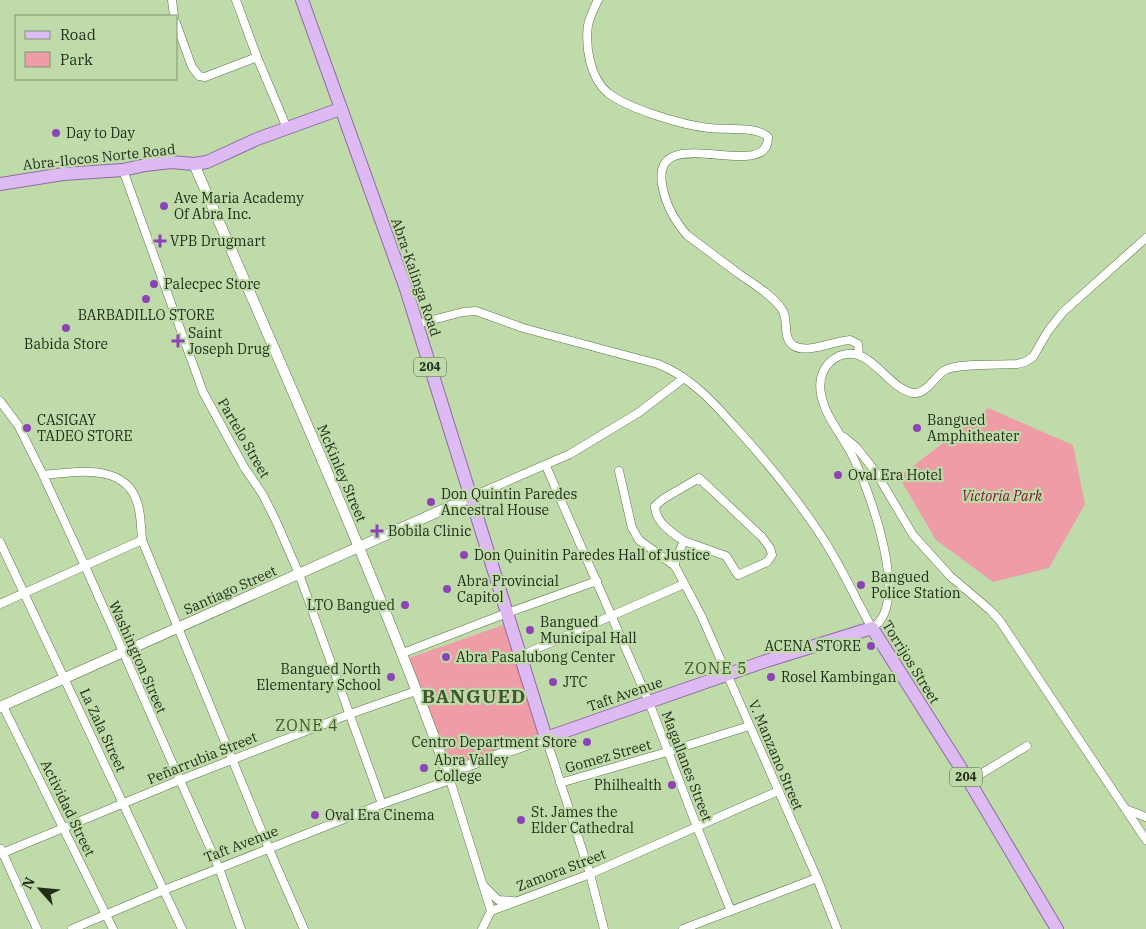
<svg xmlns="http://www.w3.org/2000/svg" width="1146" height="929" font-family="'IBM Plex Serif',serif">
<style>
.green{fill:#ee9ca6}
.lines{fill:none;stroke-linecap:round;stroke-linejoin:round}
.minor-casing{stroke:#5c7548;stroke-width:9}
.tertiary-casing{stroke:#5c7548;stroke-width:11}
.primary-casing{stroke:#8d6ba1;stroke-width:14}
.minor{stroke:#fff;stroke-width:8}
.tertiary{stroke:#fff;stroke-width:10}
.primary{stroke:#ddbbf2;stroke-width:12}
.poi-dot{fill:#8d43b5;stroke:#bfdbaa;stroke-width:2}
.labels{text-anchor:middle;stroke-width:4.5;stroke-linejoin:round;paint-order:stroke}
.shield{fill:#bfdbaa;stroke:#526145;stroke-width:1}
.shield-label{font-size:12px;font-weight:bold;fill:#232d1a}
.poi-label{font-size:14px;fill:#232d1a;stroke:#bfdbaa;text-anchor:start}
.street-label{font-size:14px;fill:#232d1a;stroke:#bfdbaa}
.park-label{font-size:14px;font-style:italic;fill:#77162f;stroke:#bfdbaa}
.quarter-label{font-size:16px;letter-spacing:1px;fill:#41582c;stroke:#bfdbaa}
.district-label{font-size:19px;font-weight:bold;letter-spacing:1px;fill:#41582c;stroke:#bfdbaa}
</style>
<rect width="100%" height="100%" fill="#bfdbaa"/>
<!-- green -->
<g class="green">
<path d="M 988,408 L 1073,445 L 1085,504 L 1049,568 L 993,582 L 936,540 L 899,477 Z"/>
<path d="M 506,624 L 539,734 L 449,767 L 406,659 Z"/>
</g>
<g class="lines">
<defs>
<g id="minor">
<path d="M 172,0 L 174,16"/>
<path d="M 236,0 L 257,57 L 287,128"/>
<path d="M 598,0 C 594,8 590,17 588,25 C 585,47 590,78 608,93 C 629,109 682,125 709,128 C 724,130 758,126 768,137 C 769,185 652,119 662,184 C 665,203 674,220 687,235 C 704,248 722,261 739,274 C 752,283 772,295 781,308 C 790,319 781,338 794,346 C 808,354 834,341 850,340 L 858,344 L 859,355"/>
<path d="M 176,23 L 192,67 L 199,76 L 205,77 L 257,57"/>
<path d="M 123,170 L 203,392 L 244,467 L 263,495 L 276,521 L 299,574 L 382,804"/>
<path d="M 417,324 L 463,312 L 476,311 L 523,328 L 658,364 C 691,377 714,403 737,429 C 768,463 797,499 822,537 C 841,566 855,598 872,628 C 912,604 869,490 853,457 C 843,436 825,417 821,394 C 818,378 824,363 839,356 C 870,343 886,388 913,393 C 926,395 935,376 945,370 C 958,363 1000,365 1017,364 L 1025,362 L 1033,357 L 1048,331 L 1063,312 L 1146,238"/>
<path d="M 0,401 L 18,425 L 43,475 L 85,566 L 219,868 L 241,929"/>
<path d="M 844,437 L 856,447 L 875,471 L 913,535 L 950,576 L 990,610 L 1000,621 L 1146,840"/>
<path d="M 546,466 L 649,702 L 697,827 L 731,911"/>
<path d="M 619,471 L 632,528 L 639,540 L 675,566 L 701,615 L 817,878 L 837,929"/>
<path d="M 43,475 C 76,472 127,462 138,505 C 141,516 141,528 142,540 L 269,849 L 304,929"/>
<path d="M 471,497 L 570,454 L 638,413 L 684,378"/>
<path d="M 0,542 L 182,929"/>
<path d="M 675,566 L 676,559 L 684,541 C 672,533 655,522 655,506 L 663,499 L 699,478 L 762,537 L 770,548 L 772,555 L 767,562 L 738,575 L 726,556 L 684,541"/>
<path d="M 0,604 L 142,540"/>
<path d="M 403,653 L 507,613 L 597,581"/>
<path d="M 520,656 L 684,584"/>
<path d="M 3,706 L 113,929"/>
<path d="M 546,738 L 590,874 L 604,929"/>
<path d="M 969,781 L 1027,746"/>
<path d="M 560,783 L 667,752 L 749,726"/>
<path d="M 1128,810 L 1146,817"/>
<path d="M 1,849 L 37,929"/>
<path d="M 0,854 L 180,780 L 350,714 L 416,691"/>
<path d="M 485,887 L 498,900 L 513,901"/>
<path d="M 491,911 L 590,874 L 778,791"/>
<path d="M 72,929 L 164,890 L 382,804 L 450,780 L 491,911"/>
<path d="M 482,929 L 491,911"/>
<path d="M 683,929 L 817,878"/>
</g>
<g id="tertiary">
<path d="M 194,164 C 282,368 374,571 450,780"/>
<path d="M 0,707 L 471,497"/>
<path d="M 447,773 L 546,738"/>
</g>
<g id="primary">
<path d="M 302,0 L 406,289 L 546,738 L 766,661 L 872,628 L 969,781 L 1057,929"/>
<path d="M 0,184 L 63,174 L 123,170 L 145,165 L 171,162 L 194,164 L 207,162 L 257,139 L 340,109"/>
</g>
</defs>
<!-- minor casing -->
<use href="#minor" class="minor-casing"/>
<!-- tertiary casing -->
<use href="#tertiary" class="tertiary-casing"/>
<!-- primary casing -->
<use href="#primary" class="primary-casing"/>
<!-- minor -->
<use href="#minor" class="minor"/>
<!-- tertiary -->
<use href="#tertiary" class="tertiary"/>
<!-- primary -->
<use href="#primary" class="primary"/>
</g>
<!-- markers -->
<g class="poi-dot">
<circle cx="56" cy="133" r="5"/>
<circle cx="164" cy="206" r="5"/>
<path d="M157.5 233.5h5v5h5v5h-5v5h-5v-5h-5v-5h5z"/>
<circle cx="154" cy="284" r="5"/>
<circle cx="146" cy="299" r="5"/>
<circle cx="66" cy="328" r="5"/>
<path d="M175.5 333.5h5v5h5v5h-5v5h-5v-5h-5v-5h5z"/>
<circle cx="27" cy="428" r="5"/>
<circle cx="917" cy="428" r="5"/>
<circle cx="838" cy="475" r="5"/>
<circle cx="431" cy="502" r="5"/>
<path d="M374.5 523.5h5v5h5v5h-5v5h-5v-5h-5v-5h5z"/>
<circle cx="464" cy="555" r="5"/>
<circle cx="861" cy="585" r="5"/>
<circle cx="447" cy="589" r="5"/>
<circle cx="405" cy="605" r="5"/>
<circle cx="530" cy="630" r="5"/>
<circle cx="871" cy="646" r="5"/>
<circle cx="446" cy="657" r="5"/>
<circle cx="391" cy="677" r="5"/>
<circle cx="771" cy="677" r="5"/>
<circle cx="553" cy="682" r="5"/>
<circle cx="587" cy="742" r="5"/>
<circle cx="424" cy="768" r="5"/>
<circle cx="672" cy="785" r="5"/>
<circle cx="315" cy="815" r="5"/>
<circle cx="521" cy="820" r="5"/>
</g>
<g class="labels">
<!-- shield labels -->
<g class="shield">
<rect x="414" y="357.5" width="32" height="19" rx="4"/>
<rect x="950" y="767.5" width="32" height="19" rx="4"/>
</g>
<g class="shield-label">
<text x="430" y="371">204</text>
<text x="966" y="781">204</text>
</g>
<!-- poi labels -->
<g class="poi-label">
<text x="66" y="138">Day to Day</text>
<text x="174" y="203">Ave Maria Academy<tspan x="174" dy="16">Of Abra Inc.</tspan></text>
<text x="170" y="246">VPB Drugmart</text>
<text x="164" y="289">Palecpec Store</text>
<text x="146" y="320" text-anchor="middle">BARBADILLO STORE</text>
<text x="188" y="338">Saint<tspan x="188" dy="16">Joseph Drug</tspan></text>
<text x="66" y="349" text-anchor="middle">Babida Store</text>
<text x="37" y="425">CASIGAY<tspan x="37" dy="16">TADEO STORE</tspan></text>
<text x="927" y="425">Bangued<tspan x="927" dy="16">Amphitheater</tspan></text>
<text x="848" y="480">Oval Era Hotel</text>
<text x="441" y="499">Don Quintin Paredes<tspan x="441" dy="16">Ancestral House</tspan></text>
<text x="388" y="536">Bobila Clinic</text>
<text x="474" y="560">Don Quinitin Paredes Hall of Justice</text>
<text x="871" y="582">Bangued<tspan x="871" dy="16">Police Station</tspan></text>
<text x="457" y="586">Abra Provincial<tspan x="457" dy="16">Capitol</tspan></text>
<text x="395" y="610" text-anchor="end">LTO Bangued</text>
<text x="540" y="627">Bangued<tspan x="540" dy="16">Municipal Hall</tspan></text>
<text x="861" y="651" text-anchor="end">ACENA STORE</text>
<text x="456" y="662">Abra Pasalubong Center</text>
<text x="381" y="674" text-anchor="end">Bangued North<tspan x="381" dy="16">Elementary School</tspan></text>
<text x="781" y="682">Rosel Kambingan</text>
<text x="563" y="687">JTC</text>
<text x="577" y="747" text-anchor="end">Centro Department Store</text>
<text x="434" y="765">Abra Valley<tspan x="434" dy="16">College</tspan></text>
<text x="662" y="790" text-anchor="end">Philhealth</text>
<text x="531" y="817">St. James the<tspan x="531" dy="16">Elder Cathedral</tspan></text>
<text x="325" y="820">Oval Era Cinema</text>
</g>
<!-- street labels -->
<g class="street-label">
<text transform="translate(99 157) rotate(-6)" y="5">Abra-Ilocos Norte Road</text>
<text transform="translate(416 277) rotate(71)" y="5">Abra-Kalinga Road</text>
<text transform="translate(244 438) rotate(60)" y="5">Partelo Street</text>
<text transform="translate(342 473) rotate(67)" y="5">McKinley Street</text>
<text transform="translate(230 590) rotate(-24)" y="5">Santiago Street</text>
<text transform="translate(138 657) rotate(66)" y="5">Washington Street</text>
<text transform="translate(911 662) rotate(58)" y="5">Torrijos Street</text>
<text transform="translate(625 694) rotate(-19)" y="5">Taft Avenue</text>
<text transform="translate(103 730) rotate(65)" y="5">La Zala Street</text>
<text transform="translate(776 755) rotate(67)" y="5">V. Manzano Street</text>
<text transform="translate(608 756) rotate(-16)" y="5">Gomez Street</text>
<text transform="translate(202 758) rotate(-22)" y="5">Peñarrubia Street</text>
<text transform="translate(687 766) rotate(69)" y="5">Magallanes Street</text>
<text transform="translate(68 808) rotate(64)" y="5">Actividad Street</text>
<text transform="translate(241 844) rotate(-21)" y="5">Taft Avenue</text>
<text transform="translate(561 870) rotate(-21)" y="5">Zamora Street</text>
</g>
<!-- park labels -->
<g class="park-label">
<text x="1002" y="501">Victoria Park</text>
</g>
<!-- quarter labels -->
<g class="quarter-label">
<text x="716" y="674">ZONE 5</text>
<text x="307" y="731">ZONE 4</text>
</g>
<!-- district labels -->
<g class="district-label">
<text x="474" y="703">BANGUED</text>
</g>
</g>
<!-- legend -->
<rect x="15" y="15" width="162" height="65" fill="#bfdbaa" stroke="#819570"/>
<rect x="25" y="31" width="25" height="8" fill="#ddbbf2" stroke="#819570"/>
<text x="60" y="40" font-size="15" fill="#232d1a">Road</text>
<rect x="25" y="52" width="25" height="15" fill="#ee9ca6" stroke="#819570"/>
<text x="60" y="65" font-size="15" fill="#232d1a">Park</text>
<!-- north arrow -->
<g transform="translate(40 889) rotate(297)" stroke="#bfdbaa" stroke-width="4" paint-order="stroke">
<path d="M0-4L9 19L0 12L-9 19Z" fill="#232d1a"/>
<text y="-8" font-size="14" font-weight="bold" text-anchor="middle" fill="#232d1a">N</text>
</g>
</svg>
